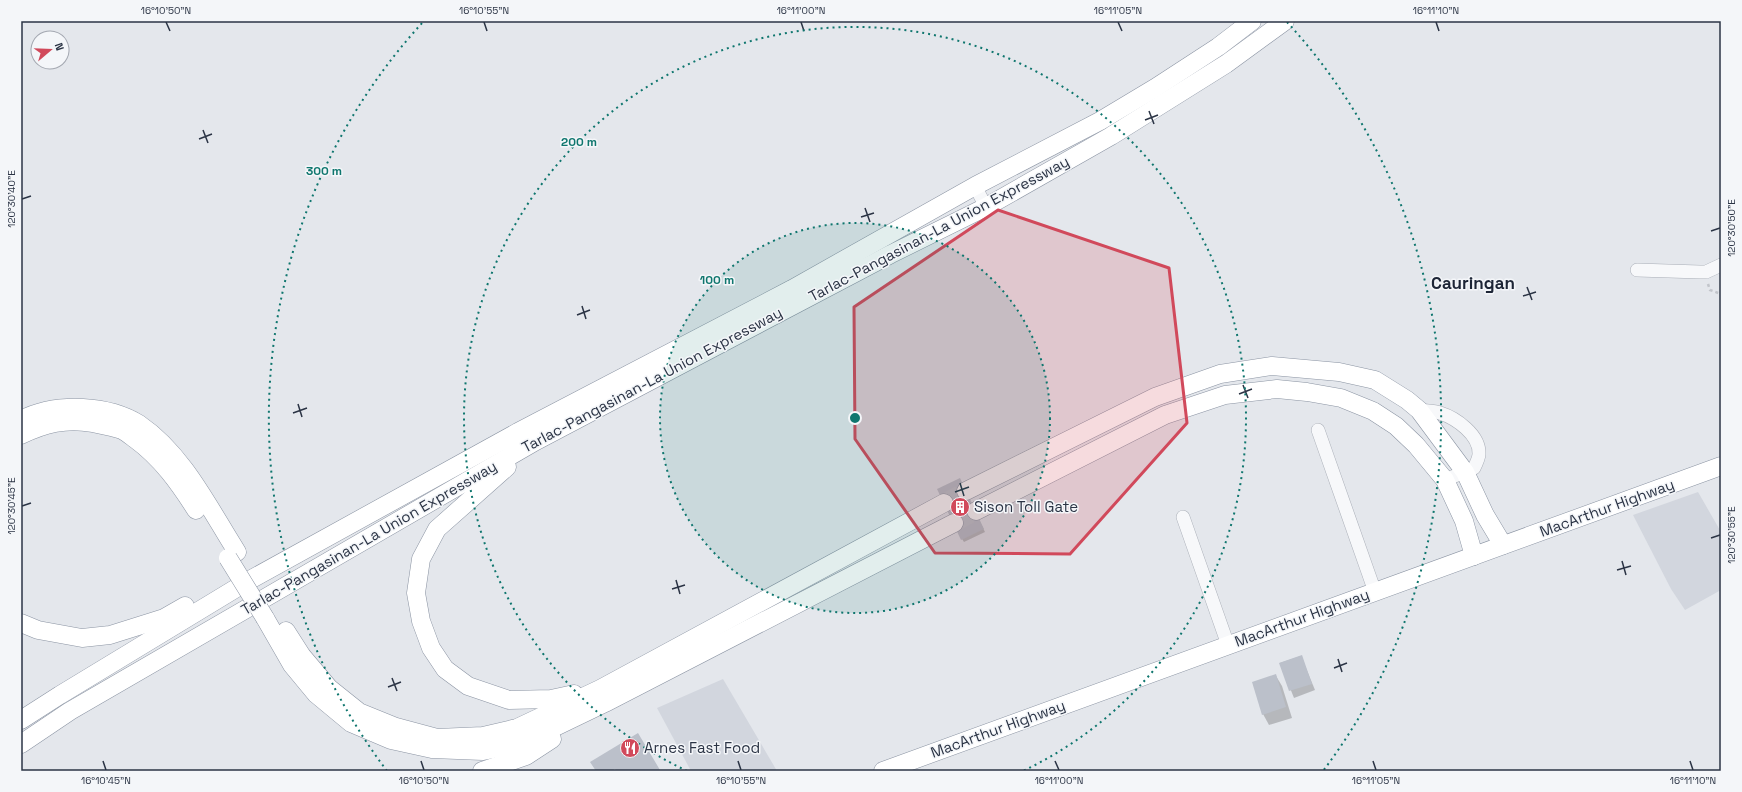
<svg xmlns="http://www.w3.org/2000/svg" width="1742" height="792" font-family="'Space Grotesk',sans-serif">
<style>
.built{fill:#d2d6de}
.shadow{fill:#0003}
.building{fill:#bbc0ca}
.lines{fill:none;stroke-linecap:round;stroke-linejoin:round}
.highway-tunnel{stroke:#bfc3cb;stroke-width:18;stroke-dasharray:18 9;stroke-linecap:butt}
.minor-casing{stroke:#a9aeb7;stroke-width:14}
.highway-casing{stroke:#8b94a3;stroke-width:19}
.path{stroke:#c2c5cb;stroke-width:2.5;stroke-dasharray:3 3;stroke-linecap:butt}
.minor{stroke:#f7f8fa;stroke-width:13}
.highway{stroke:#fff;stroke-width:18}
.highway-bridge-casing{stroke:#8b94a3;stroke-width:19;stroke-linecap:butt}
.highway-bridge{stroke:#fff;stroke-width:18}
.marked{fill:#d1495b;fill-opacity:0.2;stroke:#d1495b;stroke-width:3;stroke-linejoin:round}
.ticks{fill:none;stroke:#2b3445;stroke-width:1.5}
.ring{fill:none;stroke:#0f766e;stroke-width:2;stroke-dasharray:2 4}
.labels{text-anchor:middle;stroke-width:3;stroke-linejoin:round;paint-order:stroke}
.street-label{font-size:15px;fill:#2b3445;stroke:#f4f6f9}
.poi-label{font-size:15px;fill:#2b3445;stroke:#f4f6f9;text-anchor:start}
.quarter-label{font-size:17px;font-weight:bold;fill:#1d2536;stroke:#f4f6f9}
.centre{fill:#0f766e;stroke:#f4f6f9;stroke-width:2}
.ring-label{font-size:12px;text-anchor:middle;font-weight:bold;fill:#0f766e;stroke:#f4f6f9;stroke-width:3;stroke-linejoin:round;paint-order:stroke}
.neatline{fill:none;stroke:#2b3445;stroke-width:1.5}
.ticks-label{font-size:10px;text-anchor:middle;fill:#2b3445}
</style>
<rect width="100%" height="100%" fill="#e4e7ec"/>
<!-- built -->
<g class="built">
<path d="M 1698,492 L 1721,532 L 1721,590 L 1685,610 L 1671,589 L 1633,515 Z"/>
<path d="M 723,679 L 777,771 L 691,771 L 657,708 Z"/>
</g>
<!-- shadow -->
<g class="shadow">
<path d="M 961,483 L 985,532 L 964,542 L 962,539 Z"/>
<path d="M 1301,656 L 1315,690 L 1294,698 L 1280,663 Z"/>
<path d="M 1276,676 L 1282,686 L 1292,718 L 1269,725 L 1263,714 Z"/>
</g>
<!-- building -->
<g class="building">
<path d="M 960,478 L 984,529 L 961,540 L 937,489 Z"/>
<path d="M 1302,655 L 1312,684 L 1289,691 L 1279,663 Z"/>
<path d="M 1276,674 L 1286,707 L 1262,715 L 1252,682 Z"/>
<path d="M 638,733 L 660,770 L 657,771 L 616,771 L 615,769 L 612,771 L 596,771 L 590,762 Z"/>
</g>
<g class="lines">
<!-- highway-tunnel -->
<g class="highway-tunnel">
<path d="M 944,503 L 966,491"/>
<path d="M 954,523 L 976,511"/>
</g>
<defs>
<g id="minor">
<path d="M 975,186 L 986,207"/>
<path d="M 1637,270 L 1700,272 L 1706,272 L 1721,265"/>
<path d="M 1419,410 C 1426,411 1434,411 1440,413 C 1456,418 1480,435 1479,454 C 1479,458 1476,464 1474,468 L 1445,480"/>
<path d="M 1318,430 L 1375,592"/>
<path d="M 1183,517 L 1228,645"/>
</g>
<g id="highway">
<path d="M 21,420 C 40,410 62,407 83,408 C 101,409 123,414 139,424 C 183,454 209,508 237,552"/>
<path d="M 21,435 C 44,424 66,418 92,423 C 102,425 113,427 122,430 C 126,432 131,436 135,439 C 161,458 179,483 196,510"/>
<path d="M 507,467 L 437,529 L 421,559 L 416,593 L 421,621 L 431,648 L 445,669 L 468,686 L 509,700 L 551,699 L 574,694"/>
<path d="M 966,491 L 1155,397 L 1220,374 L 1272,366 L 1339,372 L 1375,380 L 1407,400 L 1419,410 L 1465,472 L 1485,515 L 1503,545"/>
<path d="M 976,511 L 1165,415 L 1225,395 L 1277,389 L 1307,392 L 1341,398 L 1373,411 L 1396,426 L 1416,445 L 1445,480 L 1464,521 L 1474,556"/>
<path d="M 265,618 L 292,665 L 316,694 L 351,723 L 391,740 L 432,749 L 483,751 L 522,743 L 605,703 L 954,523"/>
<path d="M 21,623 L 38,630 L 82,638 L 110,635 L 164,618 L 185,606"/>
<path d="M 286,631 L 302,656 L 329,688 L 359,712 L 396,727 L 437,738 L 483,736 L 517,728 L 600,689 L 944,503"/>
<path d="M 21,720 L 60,695 L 248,581 L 518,432 L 792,289 L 975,186 L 1100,121 L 1155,88 L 1218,47 L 1252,21"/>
<path d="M 21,744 L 70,711 L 536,441 L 891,254 L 986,207 L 1111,136 L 1226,64 L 1285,21"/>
<path d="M 482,771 L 526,756 L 552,739"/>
<path d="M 883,771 L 1721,466"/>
</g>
</defs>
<!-- minor casing -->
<use href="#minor" class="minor-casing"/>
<!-- highway casing -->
<use href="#highway" class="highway-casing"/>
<!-- path -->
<path class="path" d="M 1708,284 L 1710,290 L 1721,294"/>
<!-- minor -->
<use href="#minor" class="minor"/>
<!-- highway -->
<use href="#highway" class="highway"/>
<defs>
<path id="highway-bridge" d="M 228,558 L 265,618"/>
</defs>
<!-- highway-bridge casing -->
<use href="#highway-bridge" class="highway-bridge-casing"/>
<!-- highway-bridge -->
<use href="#highway-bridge" class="highway-bridge"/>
</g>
<!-- marked area -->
<path class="marked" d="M 998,210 L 1169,268 L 1187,423 L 1070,554 L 935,553 L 855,439 L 854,307 Z"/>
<!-- ticks -->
<path class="ticks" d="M 166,22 L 170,31M 484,22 L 487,31M 801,22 L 804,31M 1118,22 L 1122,31M 1436,22 L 1439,31M 1149,111 L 1154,124M 1145,120 L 1158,115M 203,130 L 208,143M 199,139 L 212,134M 22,199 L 31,196M 865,208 L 870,222M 861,217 L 874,213M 1711,231 L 1720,228M 1527,287 L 1532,300M 1523,296 L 1536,292M 582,306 L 586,319M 577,315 L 590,310M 1243,385 L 1248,398M 1239,394 L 1252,389M 298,404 L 302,417M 293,413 L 307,408M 960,483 L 964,496M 955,492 L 969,487M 22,506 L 31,503M 1711,538 L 1720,535M 1622,561 L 1626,575M 1617,570 L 1631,566M 676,580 L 680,594M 672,589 L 685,585M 1338,659 L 1342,672M 1334,668 L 1347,663M 392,678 L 397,691M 388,687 L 401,682M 103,761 L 106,770M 421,761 L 424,770M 738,761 L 741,770M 1055,761 L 1059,770M 1373,761 L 1376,770M 1690,761 L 1693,770"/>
<!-- distance rings -->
<circle cx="855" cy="418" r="195" fill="#0f766e" fill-opacity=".12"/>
<g class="ring">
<circle cx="855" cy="418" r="195"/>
<path d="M687 771A391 391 0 1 1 1023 771"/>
<path d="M387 771A586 586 0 0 1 423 22M1287 22A586 586 0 0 1 1323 771"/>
</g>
<!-- icons -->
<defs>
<symbol id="building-disc" viewBox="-11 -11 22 22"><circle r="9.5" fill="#d1495b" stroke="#f4f6f9"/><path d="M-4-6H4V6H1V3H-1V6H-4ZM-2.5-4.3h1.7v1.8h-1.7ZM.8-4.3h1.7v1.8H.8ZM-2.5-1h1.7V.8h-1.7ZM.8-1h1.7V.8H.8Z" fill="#fff"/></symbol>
<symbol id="restaurant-disc" viewBox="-11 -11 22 22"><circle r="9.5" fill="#d1495b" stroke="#f4f6f9"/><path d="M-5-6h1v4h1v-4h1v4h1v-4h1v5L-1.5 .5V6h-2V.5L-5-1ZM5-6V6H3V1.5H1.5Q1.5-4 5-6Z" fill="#fff"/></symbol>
</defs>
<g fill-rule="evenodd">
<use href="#building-disc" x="949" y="496" width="22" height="22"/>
<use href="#restaurant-disc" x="619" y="737" width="22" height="22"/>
</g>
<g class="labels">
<!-- street labels -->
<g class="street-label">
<text transform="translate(939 229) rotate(-28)" y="5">Tarlac-Pangasinan-La Union Expressway</text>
<text transform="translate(652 380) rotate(-28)" y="5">Tarlac-Pangasinan-La Union Expressway</text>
<text transform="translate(1607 508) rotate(-20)" y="5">MacArthur Highway</text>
<text transform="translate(369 538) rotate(-30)" y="5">Tarlac-Pangasinan-La Union Expressway</text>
<text transform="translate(1302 618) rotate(-20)" y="5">MacArthur Highway</text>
<text transform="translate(998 729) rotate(-20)" y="5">MacArthur Highway</text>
</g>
<!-- poi labels -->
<g class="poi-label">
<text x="974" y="512">Sison Toll Gate</text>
<text x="644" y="753">Arnes Fast Food</text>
</g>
<!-- quarter labels -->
<g class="quarter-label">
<text x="1473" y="289">Cauringan</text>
</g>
</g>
<circle cx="855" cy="418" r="6" class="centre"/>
<g class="ring-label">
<text x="579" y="146">200 m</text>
<text x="324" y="175">300 m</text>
<text x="717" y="284">100 m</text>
</g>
<!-- border -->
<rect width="1742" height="792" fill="none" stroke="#f4f6f9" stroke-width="44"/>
<!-- north arrow -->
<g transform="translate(50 50) rotate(71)"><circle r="19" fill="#f4f6f9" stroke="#a4a8b1"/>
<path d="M0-3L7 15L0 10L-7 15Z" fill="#d1495b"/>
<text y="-6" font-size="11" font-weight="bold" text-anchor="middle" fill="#2b3445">N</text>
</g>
<rect x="22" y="22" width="1698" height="748" class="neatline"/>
<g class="ticks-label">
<text x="166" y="14">16°10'50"N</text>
<text x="484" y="14">16°10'55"N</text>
<text x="801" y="14">16°11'00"N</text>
<text x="1118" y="14">16°11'05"N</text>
<text x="1436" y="14">16°11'10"N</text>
<text transform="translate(11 199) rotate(-90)" y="4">120°30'40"E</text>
<text transform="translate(1731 228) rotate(-90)" y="4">120°30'50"E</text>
<text transform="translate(11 506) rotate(-90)" y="4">120°30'45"E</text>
<text transform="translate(1731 535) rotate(-90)" y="4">120°30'55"E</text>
<text x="106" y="784">16°10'45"N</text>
<text x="424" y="784">16°10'50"N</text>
<text x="741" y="784">16°10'55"N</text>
<text x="1059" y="784">16°11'00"N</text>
<text x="1376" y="784">16°11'05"N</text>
<text x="1693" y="784">16°11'10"N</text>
</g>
</svg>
